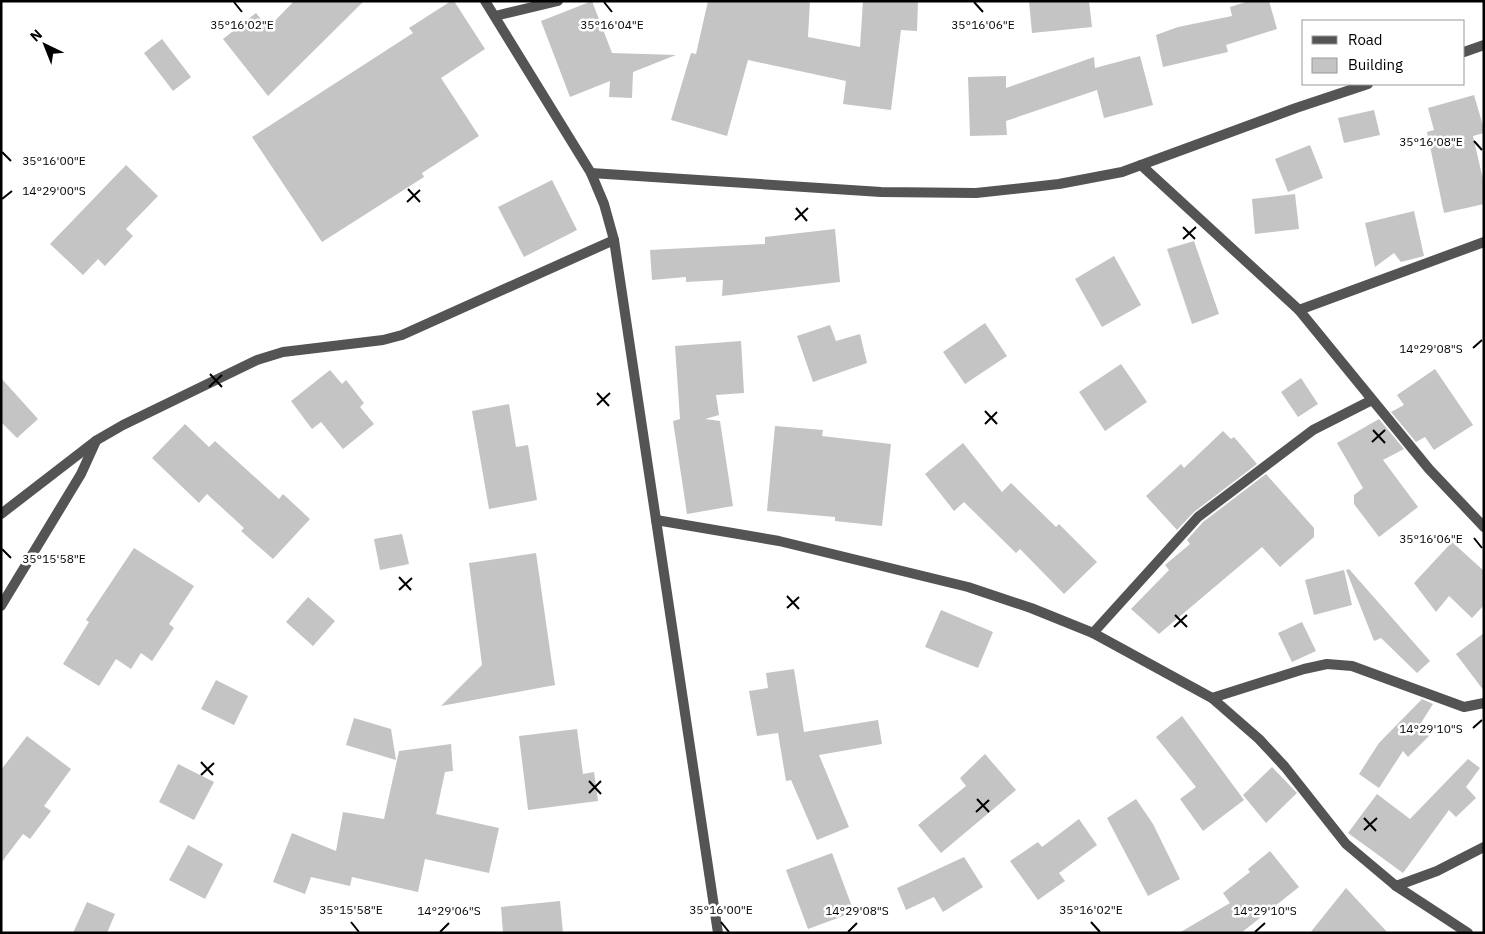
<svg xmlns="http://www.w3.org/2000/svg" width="1485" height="934" font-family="'IBM Plex Sans',sans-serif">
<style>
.building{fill:#c4c4c4}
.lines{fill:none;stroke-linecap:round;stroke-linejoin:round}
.street{stroke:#545454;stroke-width:10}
.ticks{fill:none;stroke:#000;stroke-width:2}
.ticks-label{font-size:12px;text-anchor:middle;fill:#000;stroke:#fff;stroke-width:5;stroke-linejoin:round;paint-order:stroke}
</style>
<rect width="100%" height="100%" fill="#fff"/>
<!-- building -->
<g class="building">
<path d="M 294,1 L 364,1 L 268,96 L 223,39 L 256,13 L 268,28 Z"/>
<path d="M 451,1 L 454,1 L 485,49 L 441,78 L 479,136 L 422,173 L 424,177 L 322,242 L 252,137 L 413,33 L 409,28 Z"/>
<path d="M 592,1 L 612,53 L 676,55 L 633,72 L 632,98 L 609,97 L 610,81 L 570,97 L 541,21 Z"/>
<path d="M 708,1 L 810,1 L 808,37 L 860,47 L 863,1 L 918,1 L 917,31 L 901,30 L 891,110 L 843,104 L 846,81 L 748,60 L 727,136 L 671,120 L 691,53 L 696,54 Z"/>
<path d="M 1029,1 L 1089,1 L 1092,27 L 1032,33 Z"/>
<path d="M 1249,1 L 1269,1 L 1277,29 L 1226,45 L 1228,52 L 1163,67 L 1156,35 L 1178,27 L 1232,16 L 1230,7 Z"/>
<path d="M 162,39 L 191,77 L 173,91 L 144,53 Z"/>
<path d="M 1140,56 L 1153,105 L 1104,118 L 1097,90 L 1006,121 L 1007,135 L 970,136 L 968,77 L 1006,76 L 1006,88 L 1094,57 L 1095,68 Z"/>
<path d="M 1474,95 L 1484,129 L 1484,133 L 1473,136 L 1484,184 L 1484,204 L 1444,213 L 1427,132 L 1434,130 L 1428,108 Z"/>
<path d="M 1374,110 L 1380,135 L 1344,143 L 1338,118 Z"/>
<path d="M 1310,145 L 1323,178 L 1288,192 L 1275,159 Z"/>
<path d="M 126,165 L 158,196 L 126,229 L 133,236 L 105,266 L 98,259 L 83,275 L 50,244 Z"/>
<path d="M 552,180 L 577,230 L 524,257 L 498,207 Z"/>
<path d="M 1295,194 L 1299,229 L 1255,234 L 1252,199 Z"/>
<path d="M 1414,211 L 1424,256 L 1401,262 L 1394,253 L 1375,267 L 1365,223 Z"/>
<path d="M 835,229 L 840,282 L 722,296 L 723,280 L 686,282 L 686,277 L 652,280 L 650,250 L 765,244 L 765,237 Z"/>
<path d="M 1194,241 L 1219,314 L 1192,324 L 1167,249 Z"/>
<path d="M 1114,256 L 1141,305 L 1102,327 L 1075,279 Z"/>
<path d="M 985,323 L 1007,356 L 965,384 L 943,352 Z"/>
<path d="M 830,325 L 836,341 L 860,334 L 867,363 L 813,382 L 797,336 Z"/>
<path d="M 741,341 L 744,393 L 716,395 L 719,415 L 705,419 L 720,421 L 733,506 L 687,514 L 673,421 L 680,419 L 675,346 Z"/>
<path d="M 1121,364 L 1147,402 L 1105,431 L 1079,392 Z"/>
<path d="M 1435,369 L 1473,425 L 1434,450 L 1425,437 L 1416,442 L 1391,412 L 1404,405 L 1397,395 Z"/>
<path d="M 330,370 L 342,384 L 346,380 L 364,403 L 360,407 L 374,424 L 343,449 L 321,422 L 312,429 L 291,401 Z"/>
<path d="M 1,378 L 38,419 L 17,438 L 1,422 Z"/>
<path d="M 1301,378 L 1318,404 L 1298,417 L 1281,392 Z"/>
<path d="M 509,404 L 516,447 L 528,445 L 537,500 L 489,509 L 472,411 Z"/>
<path d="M 1379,419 L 1404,449 L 1383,460 L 1418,507 L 1379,537 L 1354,504 L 1354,495 L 1363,488 L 1337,443 Z"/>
<path d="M 185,424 L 209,447 L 215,441 L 279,499 L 283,494 L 310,519 L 273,559 L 241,531 L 244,528 L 207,494 L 199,503 L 152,458 Z"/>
<path d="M 775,426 L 823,430 L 822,436 L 891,444 L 882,526 L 835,521 L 835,517 L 767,511 Z"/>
<path d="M 1223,431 L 1231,439 L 1234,437 L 1257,464 L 1194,512 L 1177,530 L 1146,496 L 1181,464 L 1184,468 Z"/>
<path d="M 963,443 L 1002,492 L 1011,483 L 1056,527 L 1059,524 L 1097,562 L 1064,594 L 1020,549 L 1016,553 L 964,502 L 954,511 L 925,474 Z"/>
<path d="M 1266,474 L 1314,528 L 1314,537 L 1280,567 L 1262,547 L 1159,634 L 1131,609 L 1169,570 L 1165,565 L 1190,544 L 1187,540 L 1203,522 Z"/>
<path d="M 402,534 L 409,564 L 380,570 L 374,539 Z"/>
<path d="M 1452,542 L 1484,571 L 1484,605 L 1472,618 L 1449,596 L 1436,612 L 1414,583 Z"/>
<path d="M 134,548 L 194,586 L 169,624 L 174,628 L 152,661 L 141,653 L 131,669 L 116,659 L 99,686 L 63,664 L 89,622 L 86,620 Z"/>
<path d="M 536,553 L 555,685 L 441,706 L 482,665 L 469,563 Z"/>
<path d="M 1349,569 L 1430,661 L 1417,673 L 1381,638 L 1374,641 L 1346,570 Z"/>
<path d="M 1344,570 L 1352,605 L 1314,615 L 1305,580 Z"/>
<path d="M 308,597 L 335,621 L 313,646 L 286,622 Z"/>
<path d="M 941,610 L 993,632 L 978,668 L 925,647 Z"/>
<path d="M 1302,622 L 1316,651 L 1292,662 L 1278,633 Z"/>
<path d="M 1484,633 L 1484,691 L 1456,654 Z"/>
<path d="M 794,669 L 804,732 L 878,720 L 882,744 L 819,755 L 849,827 L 817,840 L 791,780 L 786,781 L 778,733 L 757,736 L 749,691 L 768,688 L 766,673 Z"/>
<path d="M 216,680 L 248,696 L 234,725 L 201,709 Z"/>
<path d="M 1422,699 L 1433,704 L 1421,723 L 1432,733 L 1408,757 L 1403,751 L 1379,788 L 1359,774 L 1379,743 Z"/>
<path d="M 1182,716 L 1244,800 L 1203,831 L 1180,799 L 1196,787 L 1156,737 Z"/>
<path d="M 354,718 L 391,729 L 396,760 L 346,745 Z"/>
<path d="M 577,729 L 583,774 L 594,772 L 598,801 L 528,810 L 519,736 Z"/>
<path d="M 27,736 L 71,769 L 44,806 L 51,811 L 30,839 L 23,834 L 1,863 L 1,770 Z"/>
<path d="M 451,744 L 453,771 L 445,772 L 436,814 L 499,828 L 489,873 L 425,859 L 418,892 L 352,877 L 350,886 L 311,877 L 305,894 L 273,882 L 292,833 L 336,851 L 343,812 L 384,819 L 399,751 Z"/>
<path d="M 985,754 L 1016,790 L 941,853 L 918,825 L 966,786 L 960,778 Z"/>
<path d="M 1468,759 L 1480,768 L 1466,787 L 1476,798 L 1456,817 L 1449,810 L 1403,873 L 1348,833 L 1377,794 L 1410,819 Z"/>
<path d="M 178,764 L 214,782 L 194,820 L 159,802 Z"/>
<path d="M 1272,767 L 1297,793 L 1266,823 L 1243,795 Z"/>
<path d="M 1136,799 L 1153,824 L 1180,879 L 1148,896 L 1107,818 Z"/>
<path d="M 1079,819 L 1097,845 L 1059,873 L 1065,881 L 1038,900 L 1010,861 L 1038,842 L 1042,847 Z"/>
<path d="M 188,845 L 223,864 L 205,899 L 169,880 Z"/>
<path d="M 1270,851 L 1299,887 L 1241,933 L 1179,933 L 1230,903 L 1223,893 L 1250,872 L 1248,869 Z"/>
<path d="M 832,853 L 854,912 L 808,929 L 786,870 Z"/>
<path d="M 964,857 L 983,887 L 943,912 L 934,897 L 906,910 L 897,888 Z"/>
<path d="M 1346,888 L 1388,933 L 1310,933 Z"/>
<path d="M 560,901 L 563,933 L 503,933 L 501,907 Z"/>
<path d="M 87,902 L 115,914 L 107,933 L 73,933 Z"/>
</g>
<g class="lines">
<!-- street -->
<g class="street">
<path d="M 485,1 L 591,173 L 604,204 L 614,240 L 718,933"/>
<path d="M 495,16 L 558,1"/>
<path d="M 1464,52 L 1484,45"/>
<path d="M 1141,165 L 1299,310 L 1429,469 L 1484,527"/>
<path d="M 591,173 L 881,192 L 976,193 L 1059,184 L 1122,172 L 1296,108 L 1368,84"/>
<path d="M 1299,310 L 1484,242"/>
<path d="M 1,514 L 97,440 L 123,425 L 257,360 L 283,352 L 383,340 L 402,335 L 614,240"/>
<path d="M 656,520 L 779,541 L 968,587 L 1031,608 L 1093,633 L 1212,698 L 1259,739 L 1285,767 L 1346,844 L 1396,886 L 1468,933"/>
<path d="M 1,606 L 81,474 L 96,441"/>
<path d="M 1093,633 L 1198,517 L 1313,430 L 1372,400"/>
<path d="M 1212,698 L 1304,669 L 1327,664 L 1352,666 L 1464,707 L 1484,703"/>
<path d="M 1396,886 L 1437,871 L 1484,847"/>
</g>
</g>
<!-- ticks -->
<path class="ticks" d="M 234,2 L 242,12M 604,2 L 612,12M 974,2 L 983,12M 1474,141 L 1482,150M 2,152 L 11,161M 408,189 L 420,202M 2,199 L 12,191M 407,202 L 420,190M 796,208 L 807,221M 795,220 L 808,208M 1183,227 L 1195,239M 1183,239 L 1196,227M 1473,348 L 1482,340M 210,374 L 222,387M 209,387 L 222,375M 597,393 L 609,406M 597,405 L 610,393M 985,411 L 997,424M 985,424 L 997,412M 1373,430 L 1385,443M 1372,442 L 1385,430M 1474,538 L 1482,548M 2,549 L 11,558M 399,577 L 411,590M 399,590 L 412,578M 787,596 L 799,609M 787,608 L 799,597M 1175,615 L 1187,627M 1174,627 L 1187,615M 1473,728 L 1482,720M 201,762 L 213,775M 201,775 L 214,763M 589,781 L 601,794M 589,793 L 601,781M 977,799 L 989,812M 976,812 L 989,800M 1364,818 L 1376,831M 1364,830 L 1377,818M 351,922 L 359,932M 721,922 L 729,932M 1091,922 L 1100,932M 440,932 L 449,923M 848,932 L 857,923M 1255,932 L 1265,923"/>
<g class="ticks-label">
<text x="242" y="29">35°16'02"E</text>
<text x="612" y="29">35°16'04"E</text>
<text x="983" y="29">35°16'06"E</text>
<text x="1431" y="146">35°16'08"E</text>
<text x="54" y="165">35°16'00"E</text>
<text x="54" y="195">14°29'00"S</text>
<text x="1431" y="353">14°29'08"S</text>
<text x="1431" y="543">35°16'06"E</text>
<text x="54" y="563">35°15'58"E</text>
<text x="1431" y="733">14°29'10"S</text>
<text x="351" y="914">35°15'58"E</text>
<text x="721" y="914">35°16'00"E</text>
<text x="1091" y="914">35°16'02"E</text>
<text x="449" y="915">14°29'06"S</text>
<text x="857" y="915">14°29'08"S</text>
<text x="1265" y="915">14°29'10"S</text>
</g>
<!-- border -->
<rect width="1485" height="934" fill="none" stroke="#000000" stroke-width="5"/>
<!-- legend -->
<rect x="1302" y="20" width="162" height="65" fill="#ffffff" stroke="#999999"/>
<rect x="1312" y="36" width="25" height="8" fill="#545454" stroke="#999999"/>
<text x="1348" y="45" font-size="15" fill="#000000">Road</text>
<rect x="1312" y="58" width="25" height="15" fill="#c4c4c4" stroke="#999999"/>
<text x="1348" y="70" font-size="15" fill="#000000">Building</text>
<!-- north arrow -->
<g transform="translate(45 45) rotate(317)" stroke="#ffffff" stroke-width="4" paint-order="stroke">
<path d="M0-4L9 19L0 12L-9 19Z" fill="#000000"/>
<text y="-8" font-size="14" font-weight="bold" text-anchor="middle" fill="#000000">N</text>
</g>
</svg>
